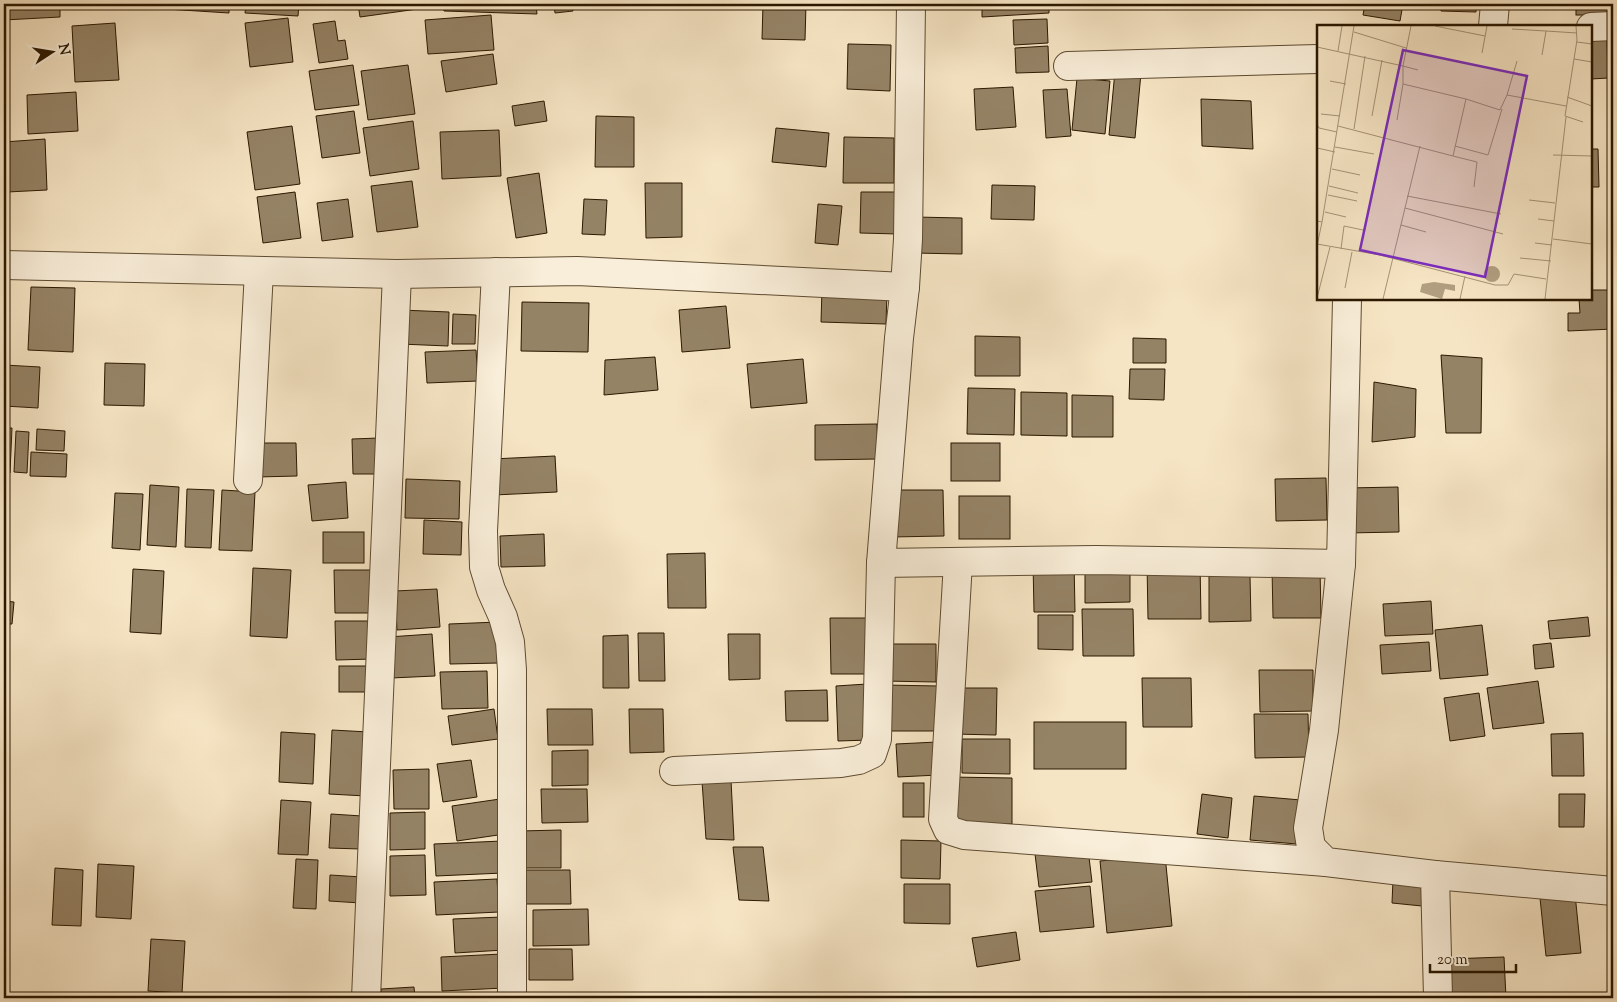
<svg xmlns="http://www.w3.org/2000/svg" width="1617" height="1002" font-family="'Sorts Mill Goudy',serif">
<style>
.building{fill:#958366;stroke:#2b1800}
.lines{fill:none;stroke-linecap:round;stroke-linejoin:round}
.street-casing{stroke:#5e4b31;stroke-width:30}
.street{stroke:#f9eed9;stroke-width:28}
.inset-road{fill:none;stroke:#a59376;stroke-width:1}
.view{fill:#7b2cbf;fill-opacity:0.15;stroke:#7b2cbf;stroke-width:2.5}
.inset-edge{fill:none;stroke:#2b1800;stroke-width:2.5}
</style>
<rect width="100%" height="100%" fill="#f6e5c4"/>
<filter id="stains"><feTurbulence type="fractalNoise" baseFrequency=".004" numOctaves="4"/><feColorMatrix values="0 0 0 0 .2 0 0 0 0 .09 0 0 0 0 .02 0 0 0 .5 -.17"/></filter>
<radialGradient id="worn" r=".72"><stop offset=".6" stop-color="#630" stop-opacity="0"/><stop offset="1" stop-color="#630" stop-opacity=".3"/></radialGradient>
<!-- building -->
<g class="building">
<path d="M 4,4 L 60,4 L 60,17 L 4,20 Z"/>
<path d="M 167,4 L 229,4 L 229,13 L 166,9 Z"/>
<path d="M 246,4 L 299,4 L 298,16 L 245,13 Z"/>
<path d="M 358,4 L 432,4 L 432,7 L 360,17 Z"/>
<path d="M 443,4 L 548,4 L 536,5 L 537,14 L 444,11 Z"/>
<path d="M 554,4 L 572,4 L 573,11 L 555,13 Z"/>
<path d="M 763,4 L 806,4 L 805,40 L 762,39 Z"/>
<path d="M 982,4 L 1049,4 L 1049,13 L 982,17 Z"/>
<path d="M 1081,4 L 1116,4 L 1116,5 L 1081,8 Z"/>
<path d="M 1365,4 L 1403,4 L 1400,21 L 1363,15 Z"/>
<path d="M 1441,4 L 1476,4 L 1476,12 L 1441,11 Z"/>
<rect x="1576" y="4" width="37" height="11"/>
<path d="M 491,15 L 494,50 L 428,54 L 425,20 Z"/>
<path d="M 288,18 L 293,62 L 250,67 L 245,23 Z"/>
<path d="M 1047,19 L 1048,43 L 1014,45 L 1013,20 Z"/>
<path d="M 335,21 L 338,41 L 345,40 L 348,59 L 319,63 L 313,24 Z"/>
<path d="M 115,23 L 119,80 L 75,82 L 72,26 Z"/>
<path d="M 1607,39 L 1608,78 L 1591,79 L 1591,40 Z"/>
<path d="M 848,44 L 891,45 L 890,91 L 847,89 Z"/>
<path d="M 1048,46 L 1049,72 L 1016,73 L 1015,48 Z"/>
<path d="M 493,54 L 497,84 L 446,92 L 441,61 Z"/>
<path d="M 353,65 L 359,105 L 315,110 L 309,71 Z"/>
<path d="M 408,65 L 415,114 L 368,120 L 361,71 Z"/>
<path d="M 1115,71 L 1141,73 L 1135,138 L 1109,135 Z"/>
<path d="M 1077,78 L 1110,81 L 1105,134 L 1072,130 Z"/>
<path d="M 1013,87 L 1016,127 L 976,130 L 974,89 Z"/>
<path d="M 1067,89 L 1071,136 L 1046,138 L 1043,90 Z"/>
<path d="M 76,92 L 78,131 L 28,134 L 27,95 Z"/>
<path d="M 1201,99 L 1251,101 L 1253,149 L 1202,146 Z"/>
<path d="M 544,101 L 547,121 L 515,126 L 512,106 Z"/>
<path d="M 354,111 L 360,153 L 322,158 L 316,116 Z"/>
<path d="M 596,116 L 634,117 L 634,167 L 595,167 Z"/>
<path d="M 413,121 L 419,169 L 370,176 L 363,128 Z"/>
<path d="M 292,126 L 300,184 L 255,190 L 247,132 Z"/>
<path d="M 776,128 L 829,133 L 826,167 L 772,162 Z"/>
<path d="M 499,130 L 501,176 L 442,179 L 440,132 Z"/>
<path d="M 844,137 L 894,138 L 894,183 L 843,183 Z"/>
<path d="M 45,139 L 47,190 L 7,192 L 4,142 Z"/>
<path d="M 1591,149 L 1598,149 L 1599,187 L 1591,187 Z"/>
<path d="M 1611,149 L 1613,149 L 1613,186 L 1612,186 Z"/>
<path d="M 539,173 L 547,233 L 516,238 L 507,178 Z"/>
<path d="M 412,181 L 418,227 L 377,232 L 371,186 Z"/>
<path d="M 645,183 L 682,183 L 682,237 L 646,238 Z"/>
<path d="M 992,185 L 1035,186 L 1034,220 L 991,219 Z"/>
<path d="M 295,192 L 301,238 L 263,243 L 257,197 Z"/>
<path d="M 861,192 L 899,192 L 898,234 L 860,233 Z"/>
<path d="M 348,199 L 353,237 L 322,241 L 317,203 Z"/>
<path d="M 584,199 L 607,200 L 605,235 L 582,234 Z"/>
<path d="M 818,204 L 842,206 L 838,245 L 815,243 Z"/>
<path d="M 915,217 L 962,218 L 962,254 L 914,253 Z"/>
<path d="M 31,287 L 75,288 L 73,352 L 28,350 Z"/>
<path d="M 822,289 L 887,291 L 886,324 L 821,322 Z"/>
<path d="M 1591,290 L 1613,290 L 1613,329 L 1568,331 L 1568,313 L 1580,313 L 1579,299 L 1591,299 Z"/>
<path d="M 522,302 L 589,303 L 588,352 L 521,351 Z"/>
<path d="M 726,306 L 730,348 L 682,352 L 679,310 Z"/>
<path d="M 401,310 L 449,312 L 448,346 L 400,344 Z"/>
<path d="M 453,314 L 476,315 L 475,344 L 452,344 Z"/>
<path d="M 975,336 L 1020,337 L 1020,376 L 975,376 Z"/>
<path d="M 1133,338 L 1166,339 L 1166,363 L 1133,363 Z"/>
<path d="M 476,350 L 478,381 L 427,383 L 425,352 Z"/>
<path d="M 1441,355 L 1482,358 L 1481,433 L 1446,433 Z"/>
<path d="M 655,357 L 658,390 L 604,395 L 605,360 Z"/>
<path d="M 803,359 L 807,403 L 751,408 L 747,364 Z"/>
<path d="M 105,363 L 145,364 L 144,406 L 104,405 Z"/>
<path d="M 4,365 L 40,367 L 38,408 L 4,406 Z"/>
<path d="M 1130,369 L 1165,369 L 1164,400 L 1129,399 Z"/>
<path d="M 1374,382 L 1416,389 L 1415,437 L 1372,442 Z"/>
<path d="M 968,388 L 1015,389 L 1014,435 L 967,434 Z"/>
<path d="M 1021,392 L 1067,393 L 1067,436 L 1021,435 Z"/>
<path d="M 1072,395 L 1113,396 L 1113,437 L 1072,437 Z"/>
<path d="M 877,424 L 878,459 L 815,460 L 815,425 Z"/>
<path d="M 4,428 L 12,428 L 10,473 L 4,473 Z"/>
<path d="M 37,429 L 65,431 L 64,451 L 36,450 Z"/>
<path d="M 16,431 L 29,432 L 27,473 L 14,472 Z"/>
<path d="M 379,438 L 381,474 L 353,474 L 352,439 Z"/>
<path d="M 256,443 L 296,443 L 297,476 L 257,477 Z"/>
<rect x="951" y="443" width="49" height="38"/>
<path d="M 31,452 L 67,454 L 66,477 L 30,476 Z"/>
<path d="M 555,456 L 557,492 L 494,495 L 492,459 Z"/>
<path d="M 1326,478 L 1327,520 L 1276,521 L 1275,479 Z"/>
<path d="M 406,479 L 460,481 L 459,519 L 405,518 Z"/>
<path d="M 346,482 L 348,518 L 312,521 L 308,485 Z"/>
<path d="M 150,485 L 179,487 L 176,547 L 147,545 Z"/>
<path d="M 1398,487 L 1399,532 L 1347,533 L 1347,488 Z"/>
<path d="M 187,489 L 214,490 L 211,548 L 185,547 Z"/>
<path d="M 222,490 L 255,492 L 252,551 L 219,550 Z"/>
<path d="M 891,490 L 943,490 L 944,536 L 891,537 Z"/>
<path d="M 115,493 L 143,494 L 140,550 L 112,548 Z"/>
<rect x="959" y="496" width="51" height="43"/>
<path d="M 424,520 L 462,522 L 461,555 L 423,554 Z"/>
<rect x="323" y="532" width="41" height="31"/>
<path d="M 544,534 L 545,566 L 501,567 L 500,536 Z"/>
<path d="M 705,553 L 706,608 L 668,608 L 667,554 Z"/>
<path d="M 1074,561 L 1075,612 L 1034,612 L 1033,562 Z"/>
<path d="M 1200,562 L 1201,619 L 1148,619 L 1147,563 Z"/>
<path d="M 1130,565 L 1130,602 L 1085,603 L 1085,566 Z"/>
<path d="M 1320,567 L 1321,618 L 1273,618 L 1272,568 Z"/>
<path d="M 253,568 L 291,570 L 287,638 L 250,636 Z"/>
<path d="M 133,569 L 164,571 L 161,634 L 130,632 Z"/>
<path d="M 334,570 L 372,570 L 372,613 L 335,613 Z"/>
<path d="M 1209,576 L 1250,576 L 1251,621 L 1209,622 Z"/>
<path d="M 437,589 L 440,627 L 397,630 L 395,591 Z"/>
<path d="M 4,601 L 14,602 L 12,624 L 4,624 Z"/>
<path d="M 1431,601 L 1433,634 L 1385,636 L 1383,604 Z"/>
<path d="M 1082,609 L 1133,609 L 1134,656 L 1083,656 Z"/>
<path d="M 1038,615 L 1073,615 L 1073,650 L 1038,649 Z"/>
<path d="M 1588,617 L 1590,636 L 1550,639 L 1548,621 Z"/>
<path d="M 830,618 L 871,618 L 871,674 L 831,674 Z"/>
<path d="M 335,621 L 373,621 L 373,659 L 336,660 Z"/>
<path d="M 498,622 L 499,663 L 450,664 L 449,624 Z"/>
<path d="M 1482,625 L 1488,675 L 1440,679 L 1435,630 Z"/>
<path d="M 638,633 L 664,633 L 665,681 L 639,681 Z"/>
<path d="M 432,634 L 435,676 L 391,678 L 388,637 Z"/>
<path d="M 728,634 L 760,634 L 760,679 L 729,680 Z"/>
<path d="M 628,635 L 629,688 L 603,688 L 603,636 Z"/>
<path d="M 1429,642 L 1431,671 L 1382,674 L 1380,645 Z"/>
<path d="M 1551,643 L 1554,667 L 1535,669 L 1533,645 Z"/>
<path d="M 883,644 L 936,644 L 936,682 L 883,681 Z"/>
<rect x="339" y="666" width="30" height="26"/>
<path d="M 1259,670 L 1313,670 L 1313,711 L 1260,712 Z"/>
<path d="M 487,671 L 488,708 L 442,709 L 440,672 Z"/>
<path d="M 1142,678 L 1191,678 L 1192,727 L 1143,727 Z"/>
<path d="M 1538,681 L 1544,723 L 1493,729 L 1487,688 Z"/>
<path d="M 867,684 L 870,740 L 838,741 L 836,686 Z"/>
<path d="M 884,685 L 939,686 L 938,731 L 883,731 Z"/>
<path d="M 954,688 L 997,688 L 996,735 L 954,734 Z"/>
<path d="M 827,690 L 828,721 L 786,721 L 785,691 Z"/>
<path d="M 1479,693 L 1485,736 L 1450,741 L 1444,698 Z"/>
<path d="M 494,709 L 498,739 L 452,745 L 448,716 Z"/>
<path d="M 547,709 L 592,709 L 593,745 L 548,745 Z"/>
<path d="M 629,709 L 663,709 L 664,752 L 630,753 Z"/>
<path d="M 1254,714 L 1308,714 L 1309,757 L 1255,758 Z"/>
<rect x="1034" y="722" width="92" height="47"/>
<path d="M 332,730 L 369,732 L 366,796 L 329,794 Z"/>
<path d="M 281,732 L 315,734 L 313,784 L 279,782 Z"/>
<path d="M 1583,733 L 1584,776 L 1552,776 L 1551,734 Z"/>
<path d="M 962,739 L 1010,739 L 1010,774 L 962,773 Z"/>
<path d="M 937,742 L 938,775 L 898,777 L 896,744 Z"/>
<path d="M 588,750 L 588,785 L 552,786 L 552,751 Z"/>
<path d="M 471,760 L 477,797 L 443,802 L 437,764 Z"/>
<path d="M 429,769 L 429,809 L 394,809 L 393,770 Z"/>
<path d="M 949,777 L 1012,778 L 1012,824 L 949,824 Z"/>
<path d="M 731,780 L 734,840 L 706,839 L 702,781 Z"/>
<rect x="903" y="783" width="21" height="34"/>
<path d="M 541,789 L 587,789 L 588,822 L 542,823 Z"/>
<path d="M 1202,794 L 1232,798 L 1228,838 L 1197,834 Z"/>
<path d="M 1559,794 L 1585,794 L 1584,827 L 1559,827 Z"/>
<path d="M 1254,796 L 1301,800 L 1297,844 L 1250,840 Z"/>
<path d="M 500,799 L 505,834 L 457,841 L 452,806 Z"/>
<path d="M 281,800 L 311,802 L 308,855 L 278,854 Z"/>
<path d="M 425,812 L 425,849 L 390,850 L 390,813 Z"/>
<path d="M 331,814 L 362,816 L 360,849 L 329,848 Z"/>
<path d="M 561,830 L 561,868 L 520,868 L 520,831 Z"/>
<path d="M 901,840 L 941,841 L 940,879 L 901,878 Z"/>
<path d="M 502,841 L 503,873 L 436,876 L 434,844 Z"/>
<path d="M 733,847 L 763,847 L 769,901 L 739,900 Z"/>
<path d="M 1088,849 L 1092,882 L 1039,887 L 1035,854 Z"/>
<path d="M 425,855 L 426,895 L 390,896 L 390,856 Z"/>
<path d="M 1165,855 L 1172,926 L 1107,933 L 1100,861 Z"/>
<path d="M 296,859 L 318,860 L 316,909 L 293,908 Z"/>
<path d="M 98,864 L 134,866 L 131,919 L 96,917 Z"/>
<path d="M 55,868 L 83,870 L 81,926 L 52,925 Z"/>
<path d="M 523,870 L 570,870 L 571,904 L 524,904 Z"/>
<path d="M 330,875 L 362,877 L 361,903 L 329,901 Z"/>
<path d="M 497,879 L 499,912 L 436,915 L 434,882 Z"/>
<path d="M 1393,880 L 1424,883 L 1422,906 L 1392,903 Z"/>
<path d="M 904,884 L 950,884 L 950,924 L 904,923 Z"/>
<path d="M 1090,886 L 1094,927 L 1040,932 L 1035,891 Z"/>
<path d="M 1575,894 L 1581,953 L 1546,956 L 1540,898 Z"/>
<path d="M 588,909 L 589,945 L 533,946 L 533,910 Z"/>
<path d="M 502,917 L 504,950 L 455,953 L 453,919 Z"/>
<path d="M 1016,932 L 1020,960 L 977,967 L 972,938 Z"/>
<path d="M 151,939 L 185,941 L 182,993 L 148,991 Z"/>
<path d="M 529,949 L 572,949 L 573,980 L 529,980 Z"/>
<path d="M 502,954 L 504,988 L 442,991 L 441,957 Z"/>
<path d="M 1504,957 L 1506,998 L 1450,998 L 1448,959 Z"/>
<path d="M 414,987 L 415,998 L 381,998 L 381,989 Z"/>
<path d="M 500,995 L 500,998 L 445,998 Z"/>
</g>
<g class="lines">
<defs>
<g id="street">
<path d="M 911,4 L 908,239 L 905,287 L 899,338 L 881,563 L 1096,560 L 1341,564 L 1347,299"/>
<path d="M 1493,26 L 1495,4"/>
<path d="M 1591,27 L 1613,26"/>
<path d="M 1068,66 L 1318,59"/>
<path d="M 4,265 L 397,274 L 577,271 L 905,287"/>
<path d="M 496,272 L 483,531 L 484,567 L 491,590 L 503,617 L 510,642 L 512,670 L 512,998"/>
<path d="M 248,480 L 259,271"/>
<path d="M 958,562 L 943,819 L 948,830 L 964,835 L 1326,862"/>
<path d="M 1341,564 L 1324,730 L 1308,828 L 1311,847 L 1326,862 L 1435,875 L 1438,998"/>
<path d="M 674,771 L 841,763 L 859,760 L 872,754 L 877,739 L 881,563"/>
<path d="M 1435,875 L 1613,891"/>
<path d="M 366,998 L 397,274"/>
</g>
</defs>
<!-- street casing -->
<use href="#street" class="street-casing"/>
<!-- street -->
<use href="#street" class="street"/>
</g>
<!-- overview -->
<g transform="translate(1317 25)">
<rect width="275" height="275" fill="#f6e5c4"/>
<path d="M167 249a8 8 0 1 1 16 0a8 8 0 1 1-16 0ZM 117,257 L 138,260 L 138,266 L 128,264 L 125,274 L 103,267 L 105,259 Z" fill="#b19f81"/>
<path class="inset-road" d="M 94,1 L 86,41 L 101,45M 118,1 L 168,11M 259,1 L 260,15 L 248,91 L 266,97M 195,4 L 229,6M 37,7 L 89,23M 260,17 L 275,19M 0,22 L 86,41 L 86,59 L 149,74 L 136,131 L 21,101M 21,26 L 25,1M 165,28 L 170,1M 225,30 L 229,6 L 260,8M 257,34 L 275,37M 13,56 L 29,59M 190,70 L 200,36M 250,72 L 275,81M 149,74 L 183,85 L 190,70 L 249,81M 4,89 L 23,91M 55,91 L 65,35M 80,95 L 86,59M 0,99 L 2,103 L 20,107M 37,104 L 48,31M 138,121 L 171,130 L 185,84M 18,122 L 57,129M 0,123 L 18,127M 236,130 L 275,131M 136,131 L 160,137 L 157,162M 15,144 L 43,150M 12,161 L 41,168M 11,170 L 40,176M 90,171 L 184,189M 212,175 L 238,178M 88,183 L 186,209M 8,187 L 29,192M 221,194 L 237,196M 0,196 L 5,197 L 0,221M 5,197 L 37,1M 84,200 L 109,207M 236,214 L 275,219M 218,218 L 235,220M 0,219 L 63,230 L 178,260 L 191,260 L 197,249 L 229,254M 24,224 L 27,201 L 46,205M 203,233 L 234,236M 28,263 L 35,227M 0,273 L 13,222M 66,274 L 103,121M 143,274 L 148,251M 228,274 L 249,92"/>
<path class="view" d="M 86,25 L 210,51 L 168,252 L 43,225 Z"/>
<rect width="275" height="275" class="inset-edge"/>
</g>
<!-- margin -->
<rect width="1617" height="1002" fill="none" stroke="#f6e5c4" stroke-width="20"/>
<rect x="5" y="5" width="1607" height="992" fill="none" stroke="#2b1800" stroke-width="2.5"/>
<rect x="10" y="10" width="1597" height="982" fill="none" stroke="#2b1800"/>
<!-- north arrow -->
<g transform="translate(52 52) rotate(78)" stroke="#f9eed9" stroke-width="4" paint-order="stroke">
<path d="M0-4L9 19L0 12L-9 19Z" fill="#2b1800"/>
<text y="-8" font-size="14" font-weight="bold" text-anchor="middle" fill="#2b1800">N</text>
</g>
<!-- scale -->
<path d="M1430 964v8h86v-8" fill="none" stroke="#2b1800" stroke-width="2.5"/>
<text x="1437" y="964" font-size="15" fill="#2b1800" stroke="#f9eed9" stroke-width="4" paint-order="stroke">20 m</text>
<rect width="100%" height="100%" filter="url(#stains)"/>
<rect width="100%" height="100%" fill="url(#worn)"/>
</svg>
